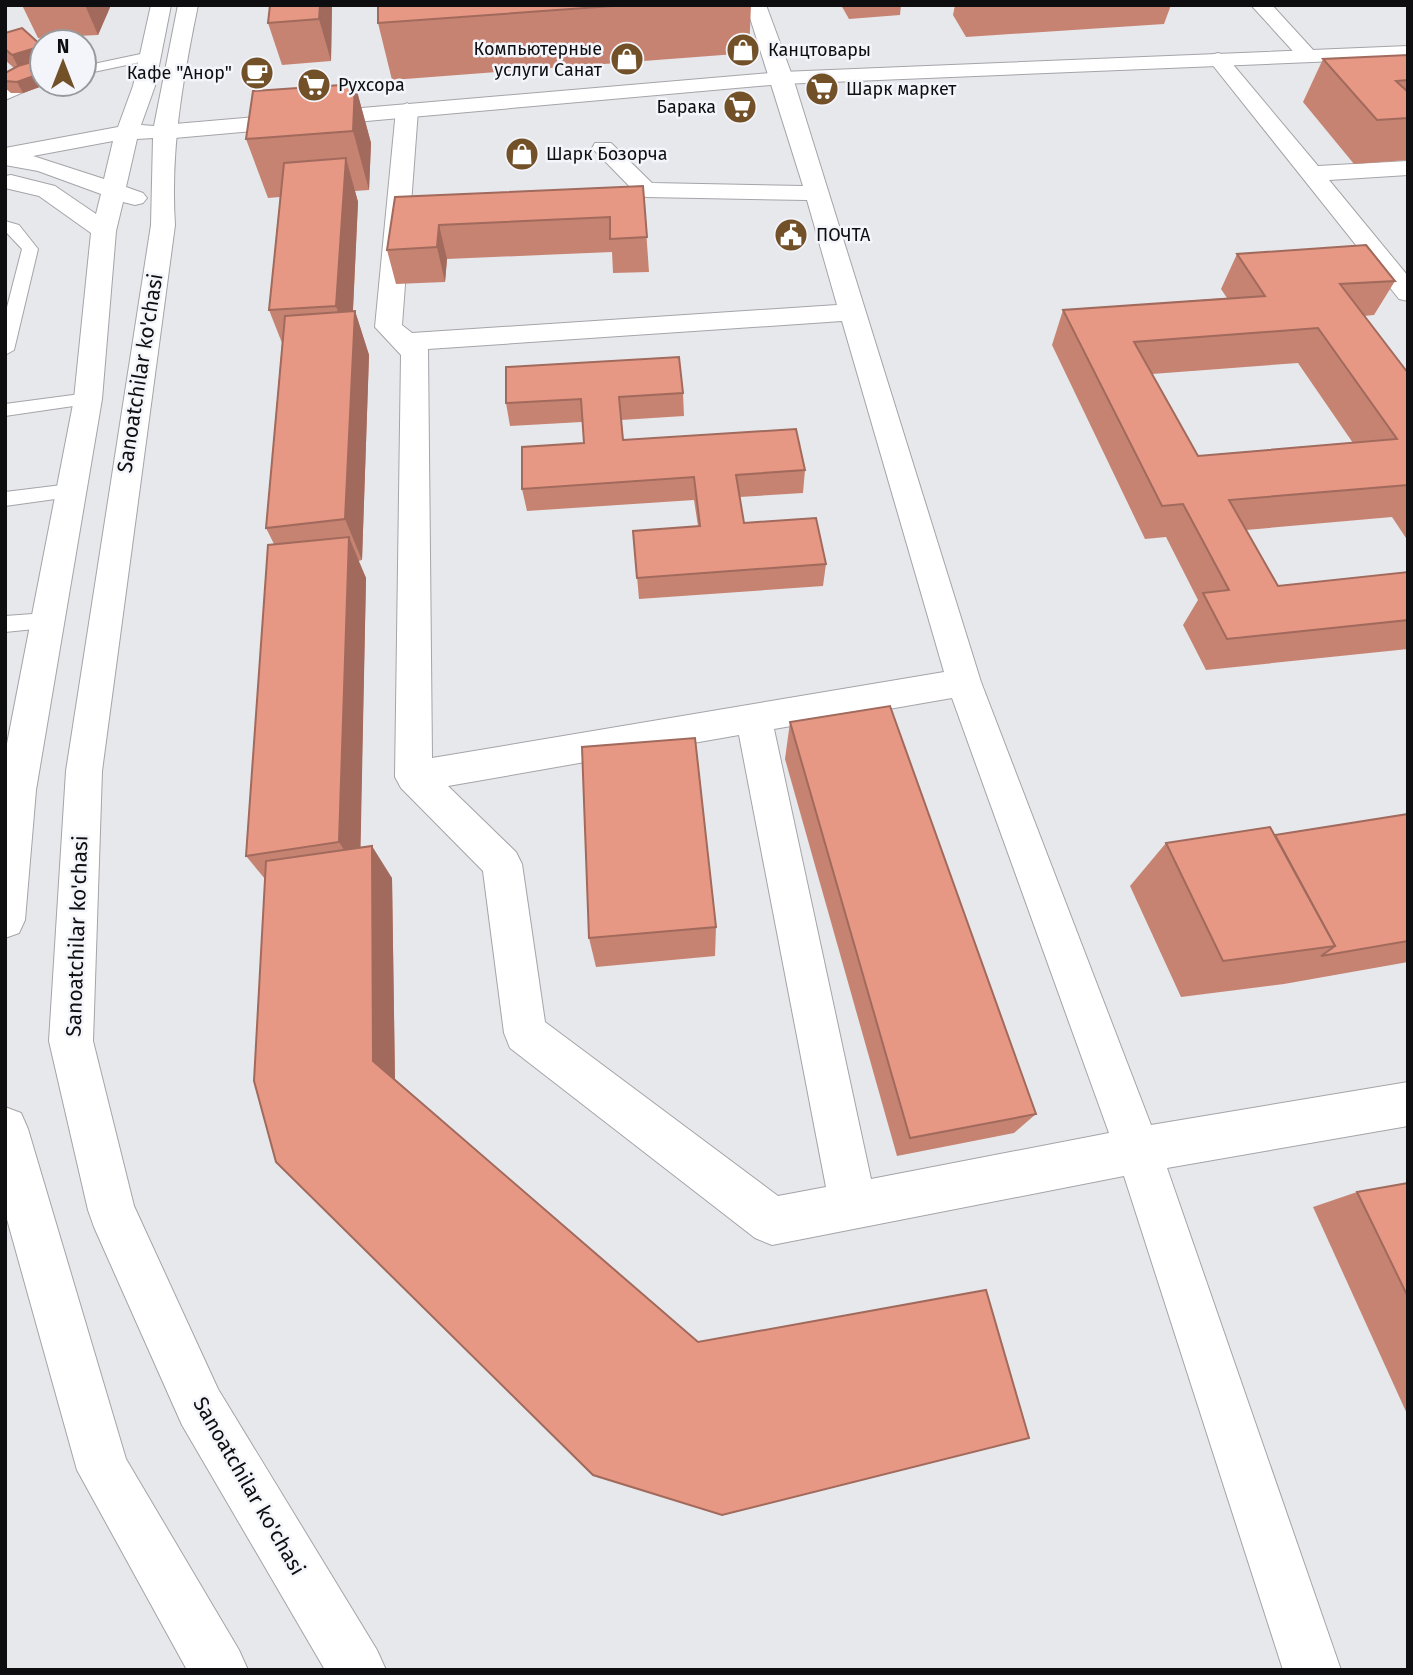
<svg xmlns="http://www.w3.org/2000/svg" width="1413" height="1675" font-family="'Fira Sans',sans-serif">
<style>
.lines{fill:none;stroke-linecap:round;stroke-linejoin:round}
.service-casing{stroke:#a4a4a9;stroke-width:2}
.minor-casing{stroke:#a4a4a9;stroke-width:2}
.tertiary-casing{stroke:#a4a4a9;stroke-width:2}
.primary-casing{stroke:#a4a4a9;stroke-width:2}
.service{fill:#fff;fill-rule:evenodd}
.minor{fill:#fff;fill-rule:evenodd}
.tertiary{fill:#fff;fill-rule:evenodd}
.primary{fill:#fff;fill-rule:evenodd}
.wall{fill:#c68372;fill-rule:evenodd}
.shaded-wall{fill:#a16a5c}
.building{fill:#e69884;stroke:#a16a5c;stroke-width:2;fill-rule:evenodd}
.labels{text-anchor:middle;stroke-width:5;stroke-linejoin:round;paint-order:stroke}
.far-poi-label{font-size:18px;fill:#0e0e10;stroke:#f4f5fa;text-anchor:start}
.street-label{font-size:21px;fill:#0e0e10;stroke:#f4f5fa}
</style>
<rect width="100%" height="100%" fill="#e7e8ec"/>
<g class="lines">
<defs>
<g id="service">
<path d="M 150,52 L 157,56 L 155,59 L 84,74 L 84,66 Z"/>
<path d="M 42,75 L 42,84 L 5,100 L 5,91 Z"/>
<path d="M 5,221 L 19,225 L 38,249 L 14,350 L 5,355 L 5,315 L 22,249 L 5,231 Z"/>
<path d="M 88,393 L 97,399 L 94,403 L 5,416 L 5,404 Z"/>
<path d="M 70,484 L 80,491 L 77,496 L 5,506 L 5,492 Z"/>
<path d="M 47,613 L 55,615 L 58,621 L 55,627 L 5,632 L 5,616 Z"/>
</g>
<g id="minor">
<path d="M 746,5 L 766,5 L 793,78 L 981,682 L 1151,1125 L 1408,1082 L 1408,1126 L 1167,1168 L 1341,1670 L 1283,1670 L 1124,1176 L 772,1245 L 755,1238 L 510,1048 L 504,1033 L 483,871 L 401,788 L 395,777 L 401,355 L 375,327 L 396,110 L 407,103 L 418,110 L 402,325 L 412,333 L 837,305 L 807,200 L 646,197 L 638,195 L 592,148 L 595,143 L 611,143 L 652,183 L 803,186 ZM 842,321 L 944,672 L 432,758 L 428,349 ZM 952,698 L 1109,1133 L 871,1179 L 774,729 ZM 739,735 L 826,1187 L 778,1196 L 545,1022 L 522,864 L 516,852 L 448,786 Z"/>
<path d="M 1251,5 L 1272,5 L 1315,52 L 1318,56 L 1315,60 L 1301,60 Z"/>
<path d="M 1218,53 L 1225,55 L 1318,166 L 1408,161 L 1408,175 L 1329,180 L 1408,276 L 1408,301 L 1399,299 L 1211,63 L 1208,59 L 1211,55 Z"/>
</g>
<path id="tertiary" d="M 1408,46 L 1408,58 L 782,84 L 163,139 L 152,132 L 163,125 L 782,72 Z"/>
<g id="primary">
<path d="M 151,5 L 171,5 L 155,86 L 141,125 L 154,126 L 178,5 L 198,5 C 183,78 170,150 175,225 L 102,771 L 93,1041 L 134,1206 L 218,1389 L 377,1650 L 386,1670 L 325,1670 L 182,1425 L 94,1227 L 88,1210 L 49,1041 L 66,771 L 151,225 L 153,138 L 137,139 L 126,187 L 143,193 L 147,198 L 143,203 L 135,205 L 123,202 L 116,231 L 102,399 L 36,790 L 25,920 L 19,933 L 5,938 L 5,754 L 74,399 L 91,233 L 39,196 L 5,188 L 5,176 L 11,175 L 55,186 L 96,214 L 101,194 L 38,171 L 5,165 L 5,148 L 118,127 L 133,86 ZM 113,141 L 104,179 L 33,156 Z"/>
<path d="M 5,1107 L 21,1113 L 28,1129 L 126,1459 L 239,1650 L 248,1670 L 187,1670 L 77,1470 L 5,1212 Z"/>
</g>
</defs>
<!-- service casing -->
<use href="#service" class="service-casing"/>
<!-- minor casing -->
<use href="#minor" class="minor-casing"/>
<!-- tertiary casing -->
<use href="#tertiary" class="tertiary-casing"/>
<!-- primary casing -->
<use href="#primary" class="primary-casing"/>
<!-- service -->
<use href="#service" class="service"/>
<!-- minor -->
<use href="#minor" class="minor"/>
<!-- tertiary -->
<use href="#tertiary" class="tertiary"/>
<!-- primary -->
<use href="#primary" class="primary"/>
</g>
<!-- wall -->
<g class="wall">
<path d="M 22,5 L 111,5 L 98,35 L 38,38 Z"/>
<path d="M 270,5 L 332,5 L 331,61 L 282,65 L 268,23 Z"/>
<path d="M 378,5 L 751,5 L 749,53 L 392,80 L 378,23 Z"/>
<path d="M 841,5 L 901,5 L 900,15 L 849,19 Z"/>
<path d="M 955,5 L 1171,5 L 1164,24 L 966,37 L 953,15 Z"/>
<path d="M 5,33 L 42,84 L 48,84 L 23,93 L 11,93 L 5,88 L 5,73 L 14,68 L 5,60 Z"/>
<path d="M 1408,55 L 1408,160 L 1354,164 L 1303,102 L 1323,59 Z"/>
<path d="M 355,84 L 371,143 L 369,190 L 355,191 L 358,202 L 353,311 L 355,311 L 369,355 L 362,560 L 358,561 L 366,578 L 360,848 L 392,878 L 395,1080 L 593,1475 L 265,879 L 246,856 L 274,544 L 266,528 L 282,343 L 269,310 L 280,197 L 268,198 L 246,139 Z"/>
<path d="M 643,186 L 649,272 L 613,273 L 612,252 L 447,259 L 445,282 L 396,284 L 387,250 L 395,197 Z"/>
<path d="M 1237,254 L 1395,281 L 1374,315 L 1364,316 L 1408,373 L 1408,541 L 1392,517 L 1246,530 L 1278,586 L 1408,572 L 1408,649 L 1206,670 L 1183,625 L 1198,600 L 1166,537 L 1145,539 L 1052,345 L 1063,310 L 1227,298 L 1221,289 ZM 1298,363 L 1353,443 L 1198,456 L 1152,374 Z"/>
<path d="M 683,393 L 684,416 L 621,420 L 623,440 L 805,470 L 803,493 L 740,497 L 744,523 L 826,564 L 823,586 L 639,599 L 633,531 L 698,526 L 694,500 L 527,511 L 522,489 L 584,443 L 582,422 L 510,426 L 506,403 Z"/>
<path d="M 790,722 L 1036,1114 L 1014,1133 L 897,1156 L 785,759 Z"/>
<path d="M 1408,814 L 1408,962 L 1284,984 L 1181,997 L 1130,886 L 1166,843 L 1275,835 Z"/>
<path d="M 716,927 L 715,956 L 596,967 L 589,938 Z"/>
<path d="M 1408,1183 L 1408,1416 L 1313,1207 L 1357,1192 Z"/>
</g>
<!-- shaded-wall -->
<g class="shaded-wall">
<path d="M 85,5 L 111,5 L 98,35 Z"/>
<path d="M 320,5 L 332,5 L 331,61 L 319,19 Z"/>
<path d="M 42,46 L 42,72 L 24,78 L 12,55 Z"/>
<path d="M 42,73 L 42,84 L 48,84 L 23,93 L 17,82 Z"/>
<path d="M 355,84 L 371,143 L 369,190 L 353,131 Z"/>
<path d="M 346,158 L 358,202 L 351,350 L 336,306 Z"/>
<path d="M 439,225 L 447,259 L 445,282 L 437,247 Z"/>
<path d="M 355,311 L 369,355 L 362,560 L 345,519 Z"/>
<path d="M 349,537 L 366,578 L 360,875 L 339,842 Z"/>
<path d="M 372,846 L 392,878 L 395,1084 L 373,1061 Z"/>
</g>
<!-- building -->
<g class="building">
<path d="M 270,5 L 320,5 L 319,19 L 268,23 Z"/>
<path d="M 378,5 L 626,5 L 378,23 Z"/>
<path d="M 22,28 L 42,46 L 12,55 L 5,49 L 5,33 Z"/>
<path d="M 1408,55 L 1408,80 L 1396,81 L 1408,92 L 1408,118 L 1377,120 L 1323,59 Z"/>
<path d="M 42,59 L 42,73 L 17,82 L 5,81 L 5,73 L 18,66 Z"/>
<path d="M 355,84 L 353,131 L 246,139 L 253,91 Z"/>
<path d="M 346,158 L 336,306 L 269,310 L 284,163 Z"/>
<path d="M 643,186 L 647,237 L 610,239 L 610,217 L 439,225 L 437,247 L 387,250 L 395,197 Z"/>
<path d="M 1366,245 L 1395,281 L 1340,284 L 1408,373 L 1408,485 L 1229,500 L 1278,586 L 1408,572 L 1408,620 L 1227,639 L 1203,593 L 1229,590 L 1183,504 L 1162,506 L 1063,310 L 1265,296 L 1237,254 ZM 1318,328 L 1397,439 L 1198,456 L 1134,342 Z"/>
<path d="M 355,311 L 345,519 L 266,528 L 285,316 Z"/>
<path d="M 679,357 L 683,393 L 619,397 L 623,440 L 796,429 L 805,470 L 736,475 L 744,523 L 816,518 L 826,564 L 637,578 L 633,531 L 700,526 L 694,477 L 522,489 L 522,447 L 584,443 L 581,399 L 506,403 L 506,367 Z"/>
<path d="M 349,537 L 339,842 L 246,856 L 268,545 Z"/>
<path d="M 890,706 L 1036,1114 L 910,1138 L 790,722 Z"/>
<path d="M 695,738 L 716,927 L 589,938 L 582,747 Z"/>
<path d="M 1408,814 L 1408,941 L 1321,956 L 1335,946 L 1275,835 Z"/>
<path d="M 1270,827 L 1335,946 L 1223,961 L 1166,843 Z"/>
<path d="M 372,846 L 373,1061 L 698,1342 L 986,1290 L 1029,1438 L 722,1515 L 593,1475 L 276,1162 L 254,1081 L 266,861 Z"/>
<path d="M 1408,1183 L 1408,1297 L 1357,1192 Z"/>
</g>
<!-- icons -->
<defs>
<symbol id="shop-disc" viewBox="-11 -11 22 22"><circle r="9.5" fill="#725028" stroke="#f4f5fa"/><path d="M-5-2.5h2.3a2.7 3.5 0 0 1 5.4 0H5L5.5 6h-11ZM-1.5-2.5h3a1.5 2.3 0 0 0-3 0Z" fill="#fff"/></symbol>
<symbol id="cafe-disc" viewBox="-11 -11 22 22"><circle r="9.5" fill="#725028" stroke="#f4f5fa"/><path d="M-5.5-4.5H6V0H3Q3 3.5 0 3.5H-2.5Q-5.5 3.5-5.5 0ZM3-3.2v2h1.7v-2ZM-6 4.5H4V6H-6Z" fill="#fff"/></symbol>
<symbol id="supermarket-disc" viewBox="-11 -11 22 22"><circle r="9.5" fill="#725028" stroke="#f4f5fa"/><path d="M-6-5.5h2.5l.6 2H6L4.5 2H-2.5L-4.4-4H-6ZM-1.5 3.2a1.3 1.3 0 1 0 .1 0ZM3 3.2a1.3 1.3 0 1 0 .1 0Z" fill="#fff"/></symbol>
<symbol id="civic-disc" viewBox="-11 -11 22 22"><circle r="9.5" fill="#725028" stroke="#f4f5fa"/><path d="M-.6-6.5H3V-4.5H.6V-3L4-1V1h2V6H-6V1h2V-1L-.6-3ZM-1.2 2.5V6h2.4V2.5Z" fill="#fff"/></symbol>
</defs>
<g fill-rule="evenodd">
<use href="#shop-disc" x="724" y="31" width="38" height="38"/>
<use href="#shop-disc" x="608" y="40" width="38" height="38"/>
<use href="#cafe-disc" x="238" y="54" width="38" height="38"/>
<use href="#supermarket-disc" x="295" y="66" width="38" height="38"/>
<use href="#supermarket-disc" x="803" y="70" width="38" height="38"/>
<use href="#supermarket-disc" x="721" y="88" width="38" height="38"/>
<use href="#shop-disc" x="503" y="135" width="38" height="38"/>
<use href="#civic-disc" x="772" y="216" width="38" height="38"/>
</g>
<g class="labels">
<!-- far-poi labels -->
<g class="far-poi-label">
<text x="602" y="55" text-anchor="end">Компьютерные<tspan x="602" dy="21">услуги Санат</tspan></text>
<text x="768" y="56">Канцтовары</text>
<text x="232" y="79" text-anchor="end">Кафе "Анор"</text>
<text x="338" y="91">Рухсора</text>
<text x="846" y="95">Шарк маркет</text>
<text x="716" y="113" text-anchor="end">Барака</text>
<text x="546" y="160">Шарк Бозорча</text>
<text x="816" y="241">ПОЧТА</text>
</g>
<!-- street labels -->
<g class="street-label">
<text transform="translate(140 373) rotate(-81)" y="7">Sanoatchilar ko'chasi</text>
<text transform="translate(77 936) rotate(-88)" y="7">Sanoatchilar ko'chasi</text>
<text transform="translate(249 1486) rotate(60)" y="7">Sanoatchilar ko'chasi</text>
</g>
</g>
<!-- border -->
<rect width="1413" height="1675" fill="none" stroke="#0e0e10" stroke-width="14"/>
<!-- north arrow -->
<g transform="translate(63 63)"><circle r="33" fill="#f4f5fa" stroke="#98999c" stroke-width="2"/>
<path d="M0-5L12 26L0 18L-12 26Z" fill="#725028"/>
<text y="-10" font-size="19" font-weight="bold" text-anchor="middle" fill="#0e0e10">N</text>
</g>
</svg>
